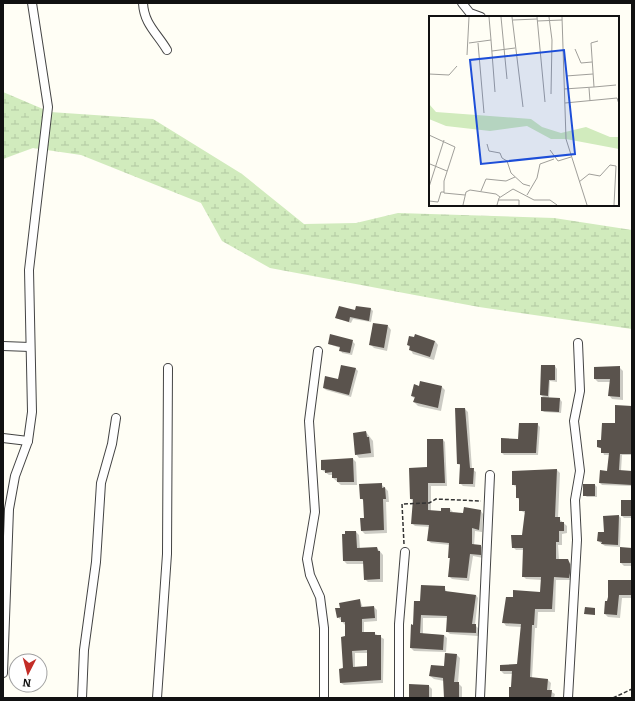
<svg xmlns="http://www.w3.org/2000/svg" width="635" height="701" font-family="Bitter,serif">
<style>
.wetland{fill:url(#wetland-marsh)}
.shadow{fill:#0003;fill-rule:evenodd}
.building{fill:#5a534d;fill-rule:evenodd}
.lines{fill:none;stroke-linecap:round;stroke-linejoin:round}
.street-casing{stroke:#444;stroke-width:10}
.path{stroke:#333;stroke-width:1.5;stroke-dasharray:4 2;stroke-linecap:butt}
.street{stroke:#fff;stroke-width:8}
.inset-road{fill:none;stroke:#a09f9a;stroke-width:1}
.view{fill:#1d4ed8;fill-opacity:0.15;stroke:#1d4ed8;stroke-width:2}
.inset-edge{fill:none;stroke:#111;stroke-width:2}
</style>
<defs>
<pattern id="wetland-marsh" width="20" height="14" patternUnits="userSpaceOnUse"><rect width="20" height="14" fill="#d1ebbd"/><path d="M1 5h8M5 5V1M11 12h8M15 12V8" fill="none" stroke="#b2c8a1"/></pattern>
</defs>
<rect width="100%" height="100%" fill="#fffef5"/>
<!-- wetland -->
<path class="wetland" d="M 3,92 L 50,112 L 153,119 L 242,174 L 304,224 L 356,223 L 398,213 L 554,218 L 632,230 L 632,329 L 479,307 L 270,268 L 222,241 L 201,203 L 81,155 L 33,148 L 3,159 Z"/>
<!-- shadow -->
<g class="shadow">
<path d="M 371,309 L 373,311 L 371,322 L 353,319 L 351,323 L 336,318 Z"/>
<path d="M 388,326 L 391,330 L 387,351 L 374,348 L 370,344 Z"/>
<path d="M 352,341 L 355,344 L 352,355 L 342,353 L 340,348 L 329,344 Z"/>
<path d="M 435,341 L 438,345 L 434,360 L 413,354 L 408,345 Z"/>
<path d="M 342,366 L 356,369 L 358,371 L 351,397 L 326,390 L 324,388 L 339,380 Z"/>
<path d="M 542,366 L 555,366 L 557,369 L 557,382 L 550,381 L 549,399 L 560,399 L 562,402 L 561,413 L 544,412 L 542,410 L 545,399 L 541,395 Z"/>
<path d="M 619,367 L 623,371 L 623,400 L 612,399 L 609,395 L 610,382 L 598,382 L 595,379 Z"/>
<path d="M 420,387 L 442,387 L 445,390 L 441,411 L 418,406 L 414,402 L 415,399 L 412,396 Z"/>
<path d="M 632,406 L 632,455 L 622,455 L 621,471 L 632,472 L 632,486 L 602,485 L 600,483 L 608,472 L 610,455 L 604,455 L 602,449 L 598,447 Z"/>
<path d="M 465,409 L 468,412 L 472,469 L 476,472 L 475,487 L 463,486 L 460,483 L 461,466 L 458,464 Z"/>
<path d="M 537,424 L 540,427 L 538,455 L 504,455 L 502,453 Z"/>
<path d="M 366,432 L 373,441 L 374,457 L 359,458 L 356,454 Z"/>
<path d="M 443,440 L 445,442 L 447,486 L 431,486 L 431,511 L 442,512 L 450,509 L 453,512 L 464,514 L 481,511 L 483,514 L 482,532 L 475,531 L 474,546 L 481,546 L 484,549 L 483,558 L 473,556 L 469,581 L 452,579 L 449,576 L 450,545 L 431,543 L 428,540 L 429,527 L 415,526 L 412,523 L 414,502 L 411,499 Z"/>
<path d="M 353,459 L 356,462 L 357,485 L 341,485 L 333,478 L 333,475 L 329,475 L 322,470 L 322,461 Z"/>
<path d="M 557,470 L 560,473 L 558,518 L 567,526 L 567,533 L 562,534 L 562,545 L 558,545 L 559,560 L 567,560 L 570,563 L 573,567 L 572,580 L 556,580 L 555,612 L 538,612 L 537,628 L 535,628 L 532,678 L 548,680 L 551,683 L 550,691 L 555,694 L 554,698 L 510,698 L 513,674 L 504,674 L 501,671 L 518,665 L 522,627 L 506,626 L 504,623 L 541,593 L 542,580 L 526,579 L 523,576 L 524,550 L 516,550 L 513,547 L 523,536 L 525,513 L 520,510 L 520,501 L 517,497 L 516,487 L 513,484 L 513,472 Z"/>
<path d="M 381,484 L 388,491 L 389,502 L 386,502 L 387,533 L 365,534 L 362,531 L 365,519 L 364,501 L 361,498 Z"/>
<path d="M 595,485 L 597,487 L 597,497 L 587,497 L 584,495 Z"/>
<path d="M 632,501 L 632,518 L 624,518 L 622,516 Z"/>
<path d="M 619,516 L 621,518 L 620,547 L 605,546 L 598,541 Z"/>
<path d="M 356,532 L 359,535 L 360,549 L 377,548 L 383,555 L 383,582 L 368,582 L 365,579 L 364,564 L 347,564 L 344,561 Z"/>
<path d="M 632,549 L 632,566 L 624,566 L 621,563 Z"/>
<path d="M 632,580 L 632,598 L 622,598 L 620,618 L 608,617 L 605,614 L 609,597 L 609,581 Z"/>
<path d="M 444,587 L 447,592 L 476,595 L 478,598 L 475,625 L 478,628 L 478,636 L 450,634 L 447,631 L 448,618 L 423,618 L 423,634 L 444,635 L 447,638 L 446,652 L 414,651 L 411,648 L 412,626 L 414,626 L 421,602 Z"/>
<path d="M 360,600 L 363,608 L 374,607 L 377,610 L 377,621 L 364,622 L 364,633 L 374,633 L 384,639 L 383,683 L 344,685 L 341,683 L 346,637 L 345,625 L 338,617 L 341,609 ZM 355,653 L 368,653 L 368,667 L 355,668 Z"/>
<path d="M 457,655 L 460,658 L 458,683 L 462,687 L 462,698 L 445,698 L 444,681 L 434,679 L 430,676 L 445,667 Z"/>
<path d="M 429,686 L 432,689 L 432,698 L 410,698 Z"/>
</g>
<!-- building -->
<g class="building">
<path d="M 339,306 L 355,310 L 356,306 L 371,308 L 369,321 L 350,317 L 349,322 L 335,318 Z"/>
<path d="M 373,323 L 388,325 L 384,348 L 369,345 Z"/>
<path d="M 330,334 L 353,340 L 350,353 L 339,351 L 340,347 L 328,344 Z"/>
<path d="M 415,334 L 435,341 L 430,357 L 409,350 L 410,346 L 407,345 L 409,336 L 414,337 Z"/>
<path d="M 341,365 L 356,368 L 349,395 L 323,388 L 325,376 L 338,379 Z"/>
<path d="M 541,365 L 555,365 L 555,380 L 549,380 L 548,396 L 540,395 Z"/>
<path d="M 620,366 L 620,397 L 608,396 L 610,379 L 594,379 L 594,367 Z"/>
<path d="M 420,381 L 442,386 L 438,408 L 413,402 L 415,397 L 411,396 L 414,384 L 419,386 Z"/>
<path d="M 541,397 L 560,398 L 559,412 L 541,411 Z"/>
<path d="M 615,405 L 632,406 L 632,454 L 620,454 L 619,470 L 632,471 L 632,485 L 599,483 L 600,470 L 607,471 L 609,453 L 601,453 L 601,448 L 597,447 L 597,440 L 601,440 L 602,423 L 615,423 Z"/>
<path d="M 455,408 L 465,408 L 470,468 L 474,468 L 473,484 L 459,484 L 460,464 L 457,464 Z"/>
<path d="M 519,423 L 538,423 L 536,453 L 501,453 L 501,438 L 518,439 Z"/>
<path d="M 366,431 L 367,437 L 369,437 L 371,453 L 355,455 L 353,433 Z"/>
<path d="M 427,439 L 443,439 L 445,483 L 428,483 L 428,510 L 441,511 L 441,508 L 450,508 L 450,512 L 463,513 L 464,507 L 481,510 L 479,530 L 472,528 L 472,544 L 481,545 L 481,555 L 470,554 L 467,578 L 448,577 L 450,558 L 448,558 L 449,543 L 427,541 L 429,525 L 411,524 L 413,499 L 410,499 L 409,468 L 427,467 Z"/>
<path d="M 353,458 L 354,482 L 337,482 L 337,478 L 332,478 L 332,472 L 325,473 L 325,470 L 321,470 L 321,460 Z"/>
<path d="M 557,469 L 555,517 L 560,517 L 560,522 L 564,522 L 564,531 L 559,531 L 559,542 L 556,542 L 556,559 L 568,559 L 570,564 L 570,573 L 569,578 L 554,577 L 552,609 L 535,609 L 534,625 L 532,625 L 530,677 L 548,679 L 547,690 L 552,690 L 551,698 L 509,698 L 509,687 L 511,687 L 512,671 L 500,671 L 500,665 L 517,664 L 521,624 L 502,623 L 506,597 L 513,597 L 513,590 L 540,592 L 541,577 L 522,577 L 523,548 L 512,548 L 511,535 L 522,535 L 525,511 L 519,511 L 519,498 L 516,498 L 516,485 L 512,485 L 512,471 Z"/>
<path d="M 382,483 L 382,488 L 385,487 L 386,499 L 383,499 L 384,530 L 361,531 L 360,518 L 364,518 L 363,499 L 360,499 L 359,484 Z"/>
<rect x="583" y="484" width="12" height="12"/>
<rect x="621" y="500" width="11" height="16"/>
<path d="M 619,515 L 618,545 L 601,544 L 602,542 L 597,541 L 598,532 L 604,532 L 603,516 Z"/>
<path d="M 345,531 L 356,531 L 357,548 L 377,547 L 378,551 L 380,551 L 380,579 L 364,580 L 363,561 L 343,561 L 342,534 L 345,534 Z"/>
<path d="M 620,547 L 632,548 L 632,563 L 620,563 Z"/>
<path d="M 608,580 L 632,580 L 632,595 L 619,595 L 617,615 L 604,614 L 605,601 L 607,601 L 608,597 Z"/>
<path d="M 421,585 L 445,586 L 445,591 L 476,595 L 472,624 L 476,624 L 476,633 L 446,632 L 447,616 L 421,615 L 420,633 L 444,635 L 443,650 L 410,648 L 411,624 L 413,625 L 414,601 L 420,601 Z"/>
<path d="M 360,599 L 361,607 L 374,606 L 375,618 L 362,619 L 362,632 L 375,632 L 375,635 L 381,635 L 381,680 L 340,683 L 339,669 L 343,668 L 341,637 L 345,636 L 345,622 L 341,622 L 341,617 L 337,618 L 335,608 L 340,608 L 339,603 ZM 367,650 L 367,666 L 353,667 L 352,651 Z"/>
<path d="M 585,607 L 595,608 L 595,615 L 584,614 Z"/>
<path d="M 445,653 L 457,654 L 454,682 L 459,682 L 459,698 L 444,698 L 443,678 L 429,676 L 431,665 L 444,666 Z"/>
<path d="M 409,684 L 429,685 L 429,698 L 409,698 Z"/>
</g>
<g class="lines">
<defs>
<g id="street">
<path d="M 143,3 C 144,24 157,33 167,50"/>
<path d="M 462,3 L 470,13 L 481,17"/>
<path d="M 3,346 L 30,347"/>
<path d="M 318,351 L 309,421 L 315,512 L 307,559 L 310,575 L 320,597 L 324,628 L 324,698"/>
<path d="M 3,438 L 28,441"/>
<path d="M 3,673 L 9,509 L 15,476 L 28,441 L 32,412 L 29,270 L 48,107 L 32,3"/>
<path d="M 82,698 L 84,650 L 96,562 L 101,483 L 112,444 L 116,418"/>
<path d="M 157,698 L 167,554 L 168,368"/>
<path d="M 399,698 L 399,624 L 405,552"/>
<path d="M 480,698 L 490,475"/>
<path d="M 568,698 L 577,540 L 575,500 L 580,471 L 574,421 L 580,391 L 578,343"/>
</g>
</defs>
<!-- street casing -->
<use href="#street" class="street-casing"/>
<!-- path -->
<g class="path">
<path d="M 404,544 L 402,504 L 429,503 L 436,499 L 481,501"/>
<path d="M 613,698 L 632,689"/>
</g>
<!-- street -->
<use href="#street" class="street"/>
</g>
<!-- overview -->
<g transform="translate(429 16)">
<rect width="190" height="190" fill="#fffef5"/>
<path d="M 0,88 L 7,96 L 102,103 L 113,111 L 132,117 L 157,111 L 181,121 L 190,121 L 190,133 L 137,123 L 122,123 L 98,110 L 61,115 L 17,110 L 0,103 Z" fill="#d1ebbd"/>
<path class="inset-road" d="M 60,1 L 62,24M 72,1 L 78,63M 83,1 L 94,91M 108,1 L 116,86M 120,1 L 123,24 L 122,78M 133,1 L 137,123 L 158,189M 84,4 L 108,3M 108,5 L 133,4M 40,27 L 62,24 L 66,76M 49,27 L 55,97M 146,33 L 152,47 L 163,46M 63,35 L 86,32M 38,39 L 40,1M 0,58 L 20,59 L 28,50M 137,60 L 164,58M 165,71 L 187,69M 160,72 L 161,85M 135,73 L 165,71 L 162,27 L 169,25M 136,87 L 188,82 L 190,88M 0,119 L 26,131 L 15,165 L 15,177 L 36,179M 58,128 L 60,135 L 71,137 L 73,142 L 78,145 L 82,157 L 94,168 L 101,170M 121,134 L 129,145 L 142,141M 1,148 L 18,155M 150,166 L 160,158 L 171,160 L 181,149 L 187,150 L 185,189M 0,171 L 15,124M 52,175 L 57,163 L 77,165 L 86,161M 98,179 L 108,162 L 111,148 L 125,143M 69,184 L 90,184 L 90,189M 0,185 L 9,186 L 12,176 L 15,176M 34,189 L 37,176 L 41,174 L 67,178 L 71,181M 68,189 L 70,182 L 84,173 L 105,184 L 121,184 L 128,189"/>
<path class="view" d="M 135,34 L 146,138 L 52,148 L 41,44 Z"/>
<rect width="190" height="190" class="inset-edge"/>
</g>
<!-- border -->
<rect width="635" height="701" fill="none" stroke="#111111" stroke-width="8"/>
<!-- north arrow -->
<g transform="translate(28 673) rotate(186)"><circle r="19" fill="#ffffff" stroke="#a0a0a0"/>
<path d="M0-3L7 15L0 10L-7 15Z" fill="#c32d27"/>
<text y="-6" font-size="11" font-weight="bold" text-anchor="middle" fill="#111111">N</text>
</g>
</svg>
